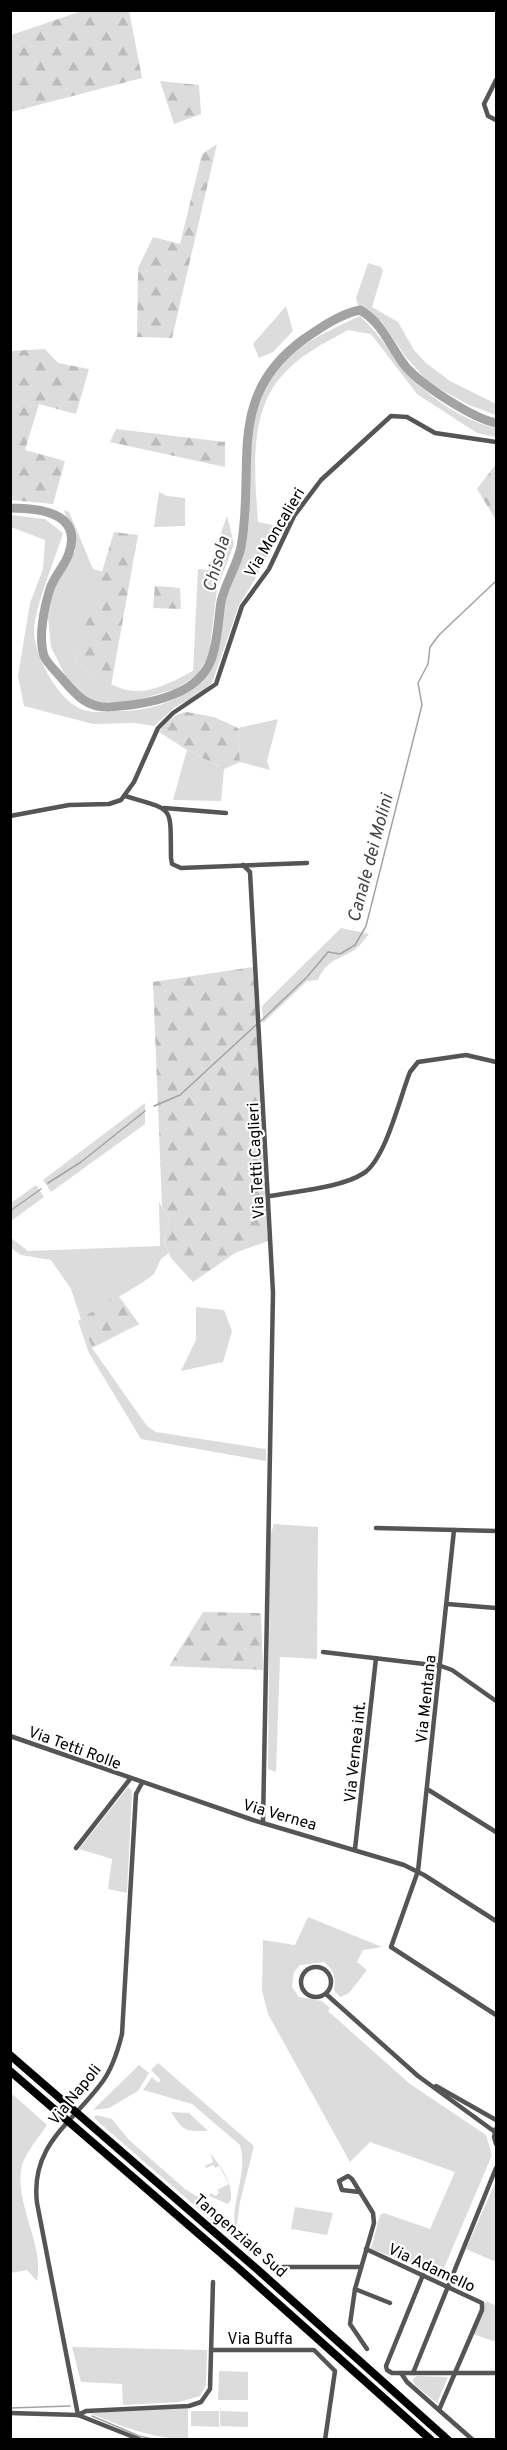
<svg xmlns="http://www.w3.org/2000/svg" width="507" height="2450" font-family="Overpass,sans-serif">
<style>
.grass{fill:#dcdcdc}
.forest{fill:url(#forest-firs)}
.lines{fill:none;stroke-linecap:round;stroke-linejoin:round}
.stream{stroke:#a3a3a3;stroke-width:1.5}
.river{stroke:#a3a3a3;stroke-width:9}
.minor{stroke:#555;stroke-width:4.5}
.motorway{stroke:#000;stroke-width:8}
.labels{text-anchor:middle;stroke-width:4.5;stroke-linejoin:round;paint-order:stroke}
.street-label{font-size:16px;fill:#000;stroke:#fff}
.water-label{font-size:18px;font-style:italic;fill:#444;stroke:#fff}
</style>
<defs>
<pattern id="forest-firs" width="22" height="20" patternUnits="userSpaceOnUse" patternTransform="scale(1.5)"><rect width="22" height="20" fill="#dcdcdc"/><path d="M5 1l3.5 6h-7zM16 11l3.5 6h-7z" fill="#bbb"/></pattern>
</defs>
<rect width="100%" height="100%" fill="#fff"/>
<!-- grass -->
<g class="grass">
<path d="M 368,263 L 381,267 L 383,271 L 372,307 L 398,322 L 414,350 L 426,363 L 450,381 L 496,404 L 496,415 L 469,405 L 429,383 L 405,356 L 382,322 L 358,305 L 356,298 Z"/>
<path d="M 286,306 L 293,331 L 273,352 L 259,358 L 253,344 Z"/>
<path d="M 360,316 C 383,337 397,365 420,386 C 440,404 470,423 496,428 L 496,437 L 477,433 L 417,394 L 371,334 L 348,330 C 324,343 298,356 280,378 C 248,416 255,476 258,522 L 282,527 L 257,576 L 239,605 L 212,683 L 198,695 L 175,707 L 154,726 L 135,723 L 93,724 L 24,706 L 18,676 L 30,603 L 43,569 L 45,540 L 11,527 L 10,515 L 45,519 L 63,533 C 56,557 33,611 34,633 C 35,658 61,706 87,711 C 97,713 109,711 119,711 C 159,712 209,691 219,648 C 223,629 222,609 228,591 C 236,567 247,547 249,521 C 250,510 248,497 248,485 C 248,456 251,404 268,379 C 288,348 328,331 360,316 Z"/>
<path d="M 159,492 L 167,496 L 185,498 L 185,526 L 154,527 Z"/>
<path d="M 64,510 L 69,512 L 93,569 L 103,572 L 75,661 C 125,696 136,702 193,671 L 198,569 L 208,570 L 227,516 L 234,544 L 217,589 L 209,655 L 197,675 L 175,689 L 131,702 L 92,702 L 68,681 L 51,647 L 48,616 L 54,589 L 75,551 Z"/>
<path d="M 278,719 L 267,761 L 270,770 L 240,762 L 238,728 Z"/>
<path d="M 187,750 L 224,769 L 221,801 L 173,800 Z"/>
<path d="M 341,928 L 369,934 C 364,940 358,949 351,952 C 335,961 326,961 318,980 L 307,981 L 263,1023 L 262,1006 Z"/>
<path d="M 145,1103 L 145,1124 L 51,1192 L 43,1180 Z"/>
<path d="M 36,1185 L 44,1197 L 11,1221 L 11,1203 Z"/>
<path d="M 159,1202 L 170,1220 L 164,1241 L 169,1253 L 161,1259 L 154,1274 L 142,1283 L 81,1319 L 92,1348 L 147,1426 L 156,1432 L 266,1449 L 266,1461 L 141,1439 L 89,1353 L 78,1321 L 81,1319 L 71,1289 L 51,1260 L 21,1255 L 11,1248 L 10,1237 L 28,1251 L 160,1246 Z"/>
<path d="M 196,1307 L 224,1310 L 232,1331 L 223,1362 L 181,1371 L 196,1340 Z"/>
<path d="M 274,1524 L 318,1527 L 317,1659 L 280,1657 L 276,1772 L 268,1769 L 270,1536 Z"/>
<path d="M 128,1787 L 132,1791 L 127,1893 L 108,1889 L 112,1859 L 79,1849 Z"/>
<path d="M 308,1917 L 382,1947 L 363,1950 L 357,1962 L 367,1970 L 349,1993 L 340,1997 L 334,1990 C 336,1978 334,1970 324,1962 L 300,1965 L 294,1972 L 292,1987 L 299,1997 L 322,2001 L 330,2008 L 328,2011 L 410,2084 L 486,2135 L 492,2155 L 441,2275 L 371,2249 L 380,2215 L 384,2213 L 430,2229 L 455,2172 L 370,2142 L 350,2162 L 268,2014 L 262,1990 L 263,1940 L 295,1945 Z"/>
<path d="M 158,2063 L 254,2146 L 240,2202 L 236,2231 C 229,2202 249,2174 240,2145 L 192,2104 L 143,2090 L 152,2077 L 158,2083 L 161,2080 L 151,2070 Z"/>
<path d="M 139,2065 L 149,2073 L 138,2091 L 109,2108 L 93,2110 Z"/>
<path d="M 11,2093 L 47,2125 C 40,2136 26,2152 22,2165 C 13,2202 45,2245 37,2281 L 27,2270 L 11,2273 Z"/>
<path d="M 171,2112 L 189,2113 L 208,2131 C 185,2131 184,2132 171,2112 Z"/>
<path d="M 96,2115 L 112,2119 L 128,2139 L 185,2189 L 214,2207 L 228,2225 L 228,2231 L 225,2232 L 94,2118 Z"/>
<path d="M 210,2153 C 221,2167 233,2182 231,2200 L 228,2204 L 209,2196 L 210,2193 L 216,2196 L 219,2192 L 217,2190 L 229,2184 L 219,2166 L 215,2168 L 214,2165 L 206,2168 L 205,2166 L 213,2162 Z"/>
<path d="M 496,2181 L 496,2262 L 466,2249 Z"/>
<path d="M 295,2207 L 333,2213 L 327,2235 L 291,2229 Z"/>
<path d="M 486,2301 L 496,2306 L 496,2342 L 473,2334 Z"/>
<path d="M 72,2347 L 207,2350 L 206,2385 L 200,2396 L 179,2402 L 123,2405 L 122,2384 L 81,2382 Z"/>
<path d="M 219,2371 L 248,2372 L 248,2400 L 218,2400 Z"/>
<path d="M 416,2376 L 448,2377 L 437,2403 L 415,2385 L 413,2380 Z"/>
<path d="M 188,2408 L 188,2439 C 151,2439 122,2426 89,2413 Z"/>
<path d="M 191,2411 L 219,2411 L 219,2427 L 191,2426 Z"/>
<path d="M 220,2411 L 248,2412 L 248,2427 L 220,2426 Z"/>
</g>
<!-- forest -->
<g class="forest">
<path d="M 82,11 L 129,11 L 142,78 L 11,112 L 11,35 Z"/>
<path d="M 160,81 L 199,85 L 201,114 L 174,124 Z"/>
<path d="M 217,144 L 172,338 L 137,337 L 138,268 L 153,237 L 180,244 L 202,154 Z"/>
<path d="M 45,349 L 58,363 L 89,369 L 76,414 L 39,404 L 25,450 L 65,461 L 53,504 L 11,500 L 11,351 Z"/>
<path d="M 116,429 L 225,442 L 225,467 L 110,442 Z"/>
<path d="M 496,464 L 496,520 L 477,489 Z"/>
<path d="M 114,532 L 138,535 L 111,686 L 75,661 Z"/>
<path d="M 155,586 L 180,588 L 181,609 L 153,608 Z"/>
<path d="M 187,712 L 214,717 L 238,728 L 240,762 L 224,769 L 187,750 L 159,732 C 166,722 175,713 187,712 Z"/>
<path d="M 253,967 L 268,1241 L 235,1253 L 193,1282 L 171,1258 L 164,1241 L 170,1220 L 162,1206 L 153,982 Z"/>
<path d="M 118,1295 L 139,1324 L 92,1348 L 81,1319 Z"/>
<path d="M 203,1612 L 261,1613 L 263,1670 L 169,1666 Z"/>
</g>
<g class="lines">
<!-- stream -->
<g class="stream">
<path d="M 261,1021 L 307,977 L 328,952 L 340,954 L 355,945 L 366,926 L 422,705 L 418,683 L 428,664 L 430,647 L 439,635 L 496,581"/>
<path d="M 154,1106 L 180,1095 L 257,1024"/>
<path d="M 48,1183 L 81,1162 L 145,1111"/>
<path d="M 10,1211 L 41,1189"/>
<path d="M 10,2408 L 70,2406"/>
<path d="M 92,2416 L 139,2436 L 157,2440"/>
</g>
<!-- river -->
<path class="river" d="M 10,508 C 38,508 83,512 69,553 C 65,566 54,576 50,589 C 44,608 38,637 44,656 C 48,665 58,673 64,681 C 77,696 88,708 109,707 C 143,705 197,697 211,660 C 218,642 218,621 221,602 C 225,583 237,566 241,547 C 256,466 224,397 304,339 C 320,328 340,314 360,310 C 383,323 390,347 406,367 C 423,386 472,418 496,423"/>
<!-- minor -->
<g class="minor">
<path d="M 496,80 L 484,104 L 488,116 L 496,120"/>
<path d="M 125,796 C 176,811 170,805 171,858 L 172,864 L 181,868 L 307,863"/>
<path d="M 164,808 L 226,813"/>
<path d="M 10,816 L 69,805 L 109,804 L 121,800 L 134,782 L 158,728 L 173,713 L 216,684 L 242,606 L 269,569 L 294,516 L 321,480 L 391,416 L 407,417 L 435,433 L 496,442"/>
<path d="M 243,865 L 250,872 L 273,1293 L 263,1823"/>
<path d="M 270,1196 C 297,1191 341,1188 364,1173 C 386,1158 400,1097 410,1072 L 418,1062 L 466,1055 L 496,1062"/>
<path d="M 376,1528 L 496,1531"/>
<path d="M 454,1530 L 418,1871 L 391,1947 L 496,2015"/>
<path d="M 447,1604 L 496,1608"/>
<path d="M 323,1652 L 441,1666 L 452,1670 L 496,1701"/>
<path d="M 10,1736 L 253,1820 L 404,1865 L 424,1875 L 496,1921"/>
<path d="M 427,1789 L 496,1832"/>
<path d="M 76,1848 L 130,1779"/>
<path d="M 355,1849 L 376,1658"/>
<circle cx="316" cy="1982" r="15"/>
<path d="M 326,1994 L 418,2076 L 495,2132"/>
<path d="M 436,2086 L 496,2120"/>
<path d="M 496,2129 L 494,2137 L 496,2144"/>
<path d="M 359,2192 L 342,2190 L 339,2181 L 348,2176 L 352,2179 L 373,2213 L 374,2223 L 355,2289 L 390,2303"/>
<path d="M 366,2249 L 482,2303 L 482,2310 L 439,2410"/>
<path d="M 283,2267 L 360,2267"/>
<path d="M 423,2275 L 386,2366 L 387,2370 L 392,2373 L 496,2373"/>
<path d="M 355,2289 L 350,2324 L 367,2349"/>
<path d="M 212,2350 L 314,2350 L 335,2371 L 325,2440"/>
<path d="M 401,2373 L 407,2382 L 473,2440"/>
<path d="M 413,2373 L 496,2168"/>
<path d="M 10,2413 L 78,2415 L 141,2440"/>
<path d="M 78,2415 L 37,2203 C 30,2144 73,2123 103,2081 C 113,2067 118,2050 122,2034 L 136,1794 L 142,1783"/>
<path d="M 78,2415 L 86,2411 L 189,2406 L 201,2402 L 210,2389 L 213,2282"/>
</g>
<!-- motorway -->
<g class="motorway">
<path d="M 10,2055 L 258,2270 L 448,2440"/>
<path d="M 10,2071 L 237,2267 L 431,2440"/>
</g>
</g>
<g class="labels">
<!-- street labels -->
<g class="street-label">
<text transform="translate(274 532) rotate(-59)" y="6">Via Moncalieri</text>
<text transform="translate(255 1161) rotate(-93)" y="6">Via Tetti Caglieri</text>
<text transform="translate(425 1699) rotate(-84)" y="6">Via Mentana</text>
<text transform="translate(75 1747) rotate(20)" y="6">Via Tetti Rolle</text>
<text transform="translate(354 1752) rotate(-84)" y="6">Via Vernea int.</text>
<text transform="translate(280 1814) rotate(16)" y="6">Via Vernea</text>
<text transform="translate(74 2094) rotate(-51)" y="6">Via Napoli</text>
<text transform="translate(241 2235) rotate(41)" y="6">Tangenziale Sud</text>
<text transform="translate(432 2267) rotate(25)" y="6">Via Adamello</text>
<text x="260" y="2344">Via Buffa</text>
</g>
<!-- water labels -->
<g class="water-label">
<text transform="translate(216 564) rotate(-74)" y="6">Chisola</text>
<text transform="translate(370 858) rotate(-75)" y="6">Canale dei Molini</text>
</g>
</g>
<!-- border -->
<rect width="507" height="2450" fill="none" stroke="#000000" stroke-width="24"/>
</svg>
